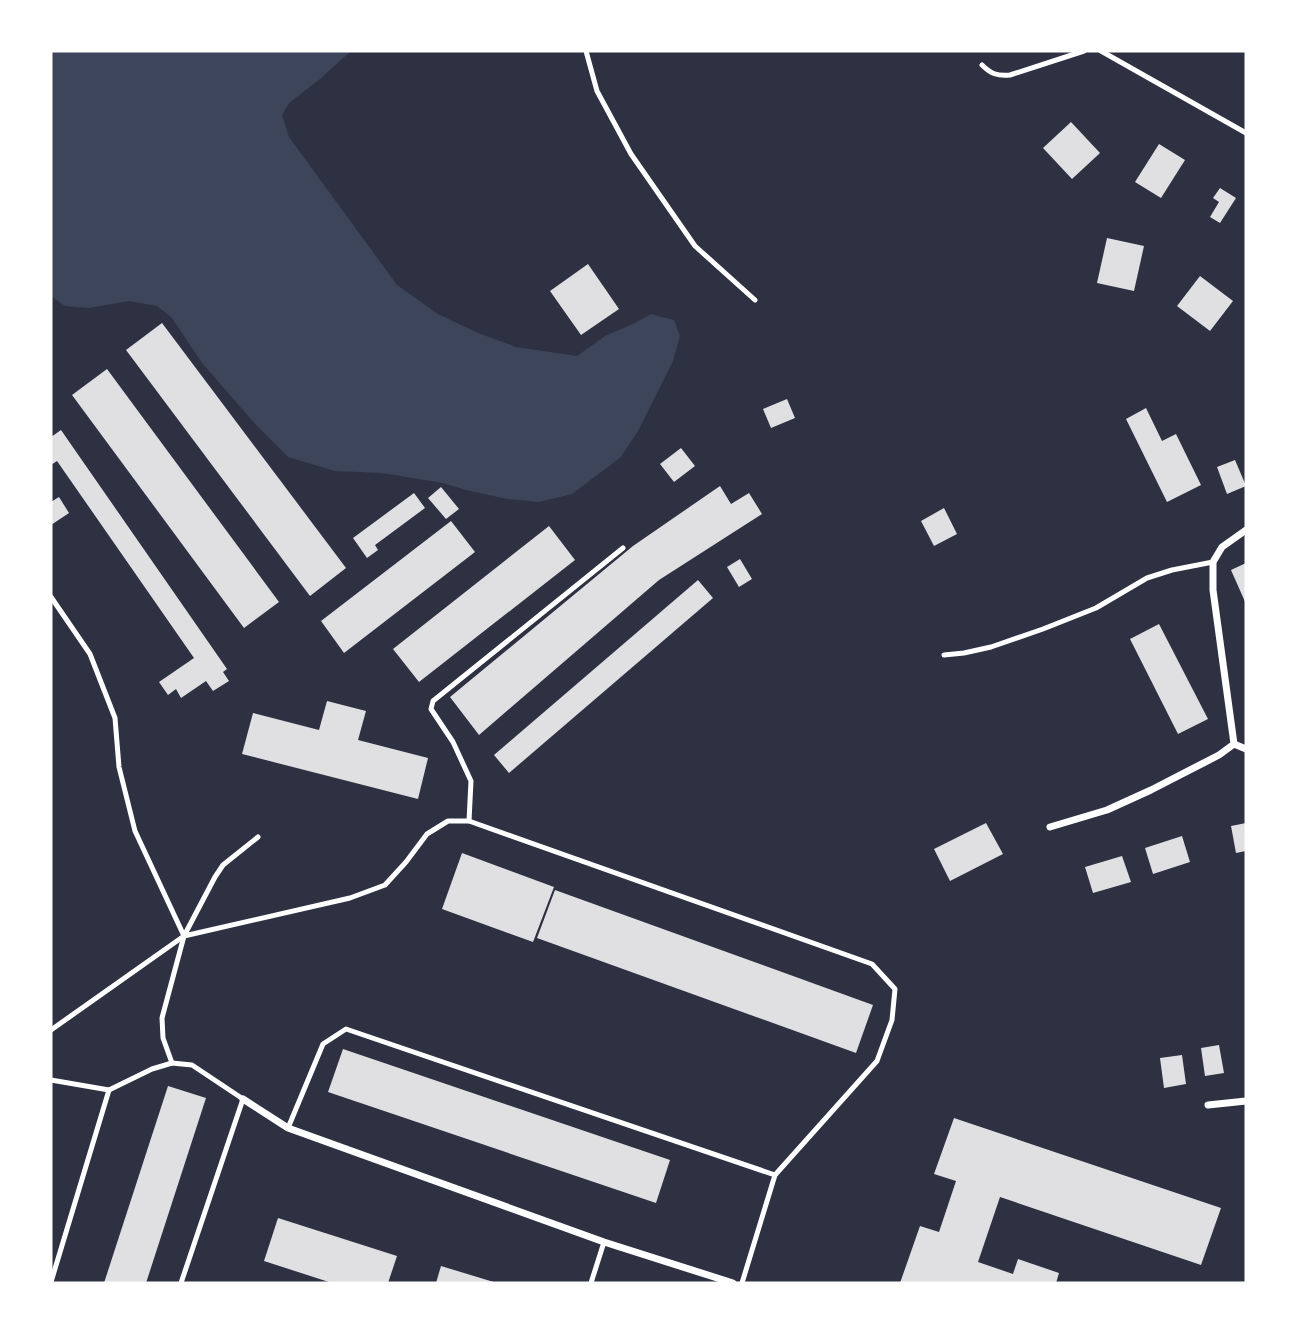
<svg xmlns="http://www.w3.org/2000/svg" width="1297" height="1334" font-family="'Exo 2',sans-serif">
<style>
.green{fill:#3c4559}
.building{fill:#e0e0e3}
.lines{fill:none;stroke-linecap:round;stroke-linejoin:round}
.service{stroke:#fff;stroke-width:5}
.minor{stroke:#fff;stroke-width:7}
</style>
<rect width="100%" height="100%" fill="#2d3142"/>
<!-- green -->
<path class="green" d="M 51,51 L 351,51 L 320,79 L 289,103 L 282,115 L 289,137 L 397,285 L 438,314 L 478,333 L 516,347 L 577,356 L 605,336 L 635,323 L 651,314 L 674,320 L 680,336 L 673,361 L 638,431 L 621,457 L 572,494 L 539,502 L 507,499 L 466,490 L 443,483 L 382,473 L 335,471 L 288,457 L 256,425 L 202,363 L 172,318 L 157,306 L 129,301 L 89,308 L 75,307 L 65,306 L 51,296 Z"/>
<!-- building -->
<g class="building">
<path d="M 1071,122 L 1100,153 L 1072,179 L 1043,148 Z"/>
<path d="M 1159,144 L 1185,160 L 1161,198 L 1135,182 Z"/>
<path d="M 1220,188 L 1236,198 L 1220,223 L 1210,217 L 1219,202 L 1213,198 Z"/>
<path d="M 1107,238 L 1144,246 L 1134,291 L 1097,283 Z"/>
<path d="M 588,264 L 619,309 L 581,335 L 550,291 Z"/>
<path d="M 1200,276 L 1233,301 L 1210,331 L 1177,306 Z"/>
<path d="M 162,323 L 346,568 L 310,596 L 126,350 Z"/>
<path d="M 107,369 L 279,602 L 244,628 L 72,395 Z"/>
<path d="M 787,399 L 795,418 L 771,428 L 763,409 Z"/>
<path d="M 1146,408 L 1162,441 L 1176,434 L 1201,485 L 1167,502 L 1126,419 Z"/>
<path d="M 61,430 L 227,669 L 223,672 L 229,681 L 213,691 L 206,681 L 181,698 L 176,689 L 168,695 L 159,682 L 194,658 L 57,461 L 51,465 L 51,437 Z"/>
<path d="M 681,448 L 695,466 L 674,482 L 660,464 Z"/>
<path d="M 1235,460 L 1246,486 L 1227,494 L 1217,467 Z"/>
<path d="M 720,486 L 731,504 L 749,493 L 762,514 L 659,580 L 479,735 L 450,697 L 633,546 Z"/>
<path d="M 441,487 L 459,509 L 446,519 L 428,498 Z"/>
<path d="M 414,493 L 425,508 L 375,545 L 378,550 L 367,558 L 353,538 Z"/>
<path d="M 59,497 L 69,513 L 51,525 L 51,502 Z"/>
<path d="M 944,508 L 957,534 L 934,546 L 921,521 Z"/>
<path d="M 451,521 L 475,552 L 344,653 L 321,621 Z"/>
<path d="M 549,526 L 575,560 L 419,682 L 393,649 Z"/>
<path d="M 740,559 L 752,579 L 739,587 L 727,567 Z"/>
<path d="M 1246,563 L 1246,604 L 1231,570 Z"/>
<path d="M 698,580 L 713,598 L 509,773 L 494,755 Z"/>
<path d="M 1159,624 L 1208,719 L 1178,734 L 1130,639 Z"/>
<path d="M 327,701 L 366,711 L 358,740 L 428,758 L 418,799 L 242,754 L 253,713 L 319,730 Z"/>
<path d="M 986,823 L 1003,854 L 950,881 L 934,849 Z"/>
<path d="M 1246,823 L 1246,851 L 1236,853 L 1231,826 Z"/>
<path d="M 1182,836 L 1190,862 L 1153,874 L 1145,848 Z"/>
<path d="M 462,853 L 554,887 L 533,942 L 442,909 Z"/>
<path d="M 1122,856 L 1131,882 L 1093,893 L 1085,867 Z"/>
<path d="M 555,890 L 873,1005 L 856,1053 L 537,938 Z"/>
<path d="M 1219,1045 L 1224,1073 L 1205,1076 L 1201,1048 Z"/>
<path d="M 343,1049 L 670,1160 L 656,1203 L 328,1092 Z"/>
<path d="M 1182,1055 L 1186,1084 L 1164,1088 L 1160,1058 Z"/>
<path d="M 168,1086 L 206,1098 L 146,1283 L 104,1283 Z"/>
<path d="M 954,1118 L 1221,1208 L 1201,1265 L 1000,1197 L 978,1262 L 1013,1274 L 1018,1259 L 1059,1273 L 1056,1283 L 900,1283 L 920,1226 L 939,1232 L 956,1181 L 934,1174 Z"/>
<path d="M 278,1218 L 397,1256 L 388,1283 L 332,1283 L 264,1261 Z"/>
<path d="M 441,1266 L 497,1283 L 436,1283 Z"/>
</g>
<g class="lines">
<!-- service -->
<g class="service">
<path d="M 586,51 L 597,91 L 631,154 L 695,246 L 755,300"/>
<path d="M 1101,51 L 1246,133"/>
<path d="M 982,65 C 991,74 997,76 1010,75 L 1084,51"/>
<path d="M 51,597 L 90,654 L 115,718 L 119,767 L 135,831 L 184,936"/>
<path d="M 944,655 L 964,653 L 991,647 L 1043,629 L 1096,608 L 1147,578 L 1172,570 L 1213,562"/>
<path d="M 469,821 L 471,781 L 453,742 L 431,709 L 433,701 L 623,548"/>
<path d="M 51,1030 L 184,936 L 350,898 L 385,885 L 406,862 L 427,834 L 448,821 L 469,821 L 872,964 L 895,989 L 892,1020 L 877,1061 L 775,1175"/>
<path d="M 172,1063 L 163,1038 L 162,1018 L 184,936 L 215,877 L 223,865 L 258,837"/>
<path d="M 51,1080 L 109,1090 L 152,1069 L 172,1063 L 192,1065 L 243,1099 L 181,1283"/>
<path d="M 288,1128 L 323,1044 L 346,1029 L 775,1175 L 742,1283"/>
<path d="M 51,1282 L 109,1090"/>
<path d="M 591,1283 L 604,1242"/>
</g>
<!-- minor -->
<g class="minor">
<path d="M 1234,744 L 1213,590 L 1213,562 L 1222,547 L 1246,530"/>
<path d="M 1050,827 L 1107,810 L 1151,790 L 1219,755 L 1234,744 L 1246,749"/>
<path d="M 243,1099 L 288,1128 L 604,1242 L 733,1283"/>
<path d="M 1208,1105 L 1246,1101"/>
</g>
</g>
<!-- border -->
<rect width="1297" height="1334" fill="none" stroke="#ffffff" stroke-width="105"/>
</svg>
